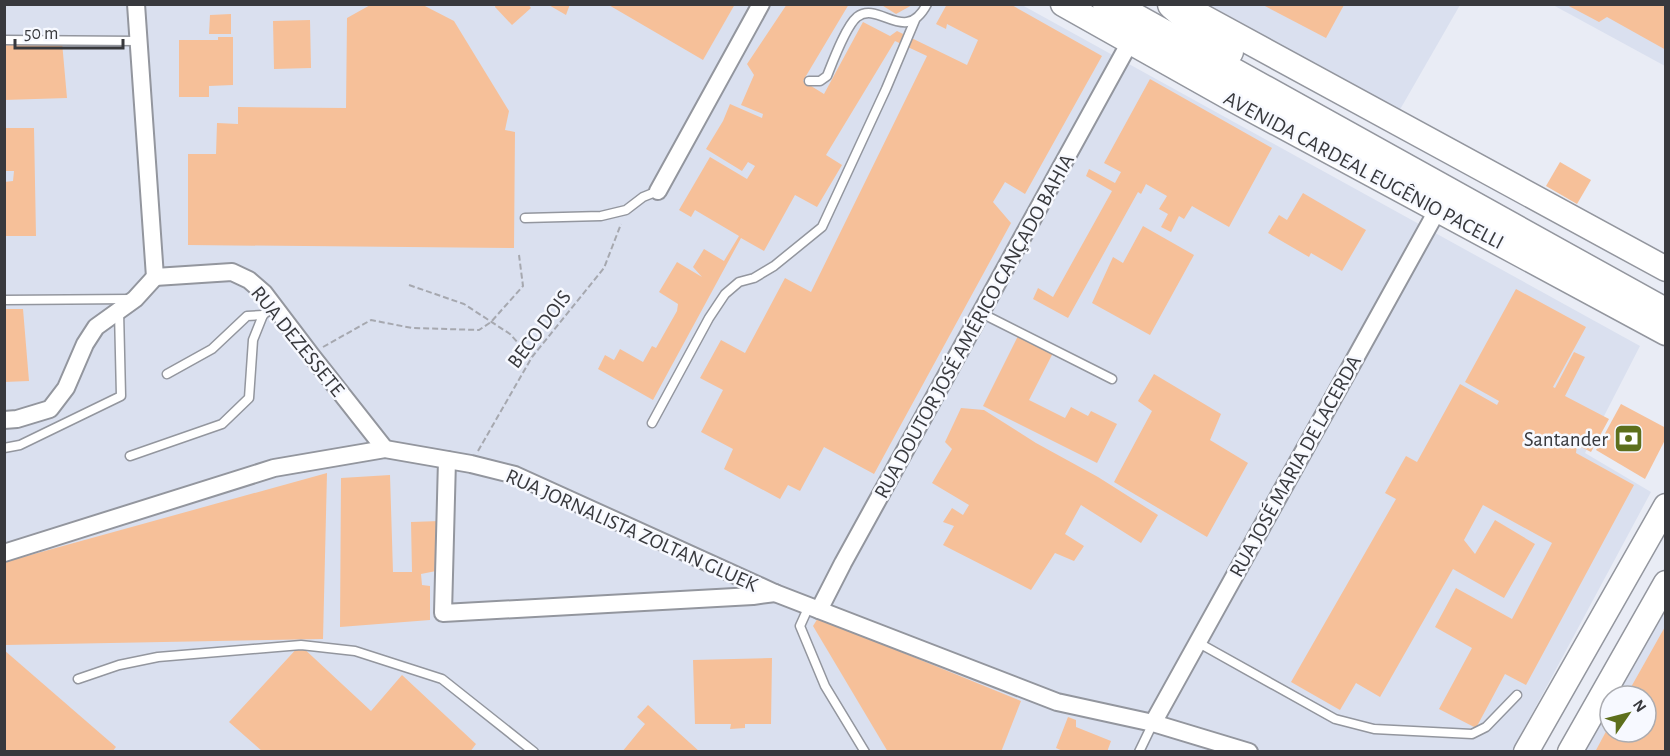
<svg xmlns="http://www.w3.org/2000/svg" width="1670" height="756" font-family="'Alegreya Sans',sans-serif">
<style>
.built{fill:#dae0ef}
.building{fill:#f6c099}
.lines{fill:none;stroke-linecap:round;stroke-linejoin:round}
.service-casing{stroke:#93969e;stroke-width:11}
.minor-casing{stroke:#93969e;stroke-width:20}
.secondary-casing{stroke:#93969e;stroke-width:27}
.motorway-casing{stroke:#93969e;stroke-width:33}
.path{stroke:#a6a8af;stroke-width:2;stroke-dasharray:6 3;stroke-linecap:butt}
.service{stroke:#fff;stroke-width:8}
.minor{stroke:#fff;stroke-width:16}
.secondary{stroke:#fff;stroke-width:24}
.motorway{stroke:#fff;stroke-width:30}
.labels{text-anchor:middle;stroke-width:5;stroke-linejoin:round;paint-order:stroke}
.street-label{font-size:21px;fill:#38393d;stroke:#f7f9ff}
.poi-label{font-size:21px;fill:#38393d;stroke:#f7f9ff;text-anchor:end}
</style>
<rect width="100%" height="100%" fill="#e9ecf5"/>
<!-- built -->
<g class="built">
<path d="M 4,5 L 1022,5 L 1640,346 L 1585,453 L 1651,492 L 1512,751 L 5,751 Z"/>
<path d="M 1198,5 L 1460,5 L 1398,113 Z"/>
<path d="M 1553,5 L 1665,5 L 1665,66 Z"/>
<path d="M 1665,611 L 1665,751 L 1584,752 L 1610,707 L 1610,732 L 1646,732 L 1646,696 L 1617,696 Z"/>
</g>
<!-- building -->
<g class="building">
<path d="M 372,4 L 421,4 L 454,21 L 509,111 L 505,130 L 515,132 L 514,248 L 188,245 L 188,154 L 216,154 L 217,123 L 238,124 L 238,107 L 346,108 L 347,18 Z"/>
<path d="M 496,4 L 528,4 L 531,8 L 512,25 L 495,7 Z"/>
<path d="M 547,4 L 570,4 L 566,15 Z"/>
<path d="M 607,4 L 735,4 L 703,60 Z"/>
<path d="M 787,4 L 849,4 L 803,81 L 824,94 L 863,22 L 890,36 L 897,31 L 967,65 L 978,40 L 947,24 L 946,29 L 936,24 L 947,4 L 1010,4 L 1102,56 L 1025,194 L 1005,182 L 993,202 L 1011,223 L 874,474 L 824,447 L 800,491 L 788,485 L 780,499 L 724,469 L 733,449 L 701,432 L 723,390 L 700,378 L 721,340 L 745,353 L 785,278 L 811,292 L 927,56 L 895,41 L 826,155 L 842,165 L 817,207 L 795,195 L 764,251 L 741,238 L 653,400 L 598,369 L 605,355 L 614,360 L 620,349 L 643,362 L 652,346 L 656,348 L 677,311 L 678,304 L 659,292 L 677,262 L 702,277 L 693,267 L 704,249 L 724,261 L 739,236 L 695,210 L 691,217 L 679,210 L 710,157 L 747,179 L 755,166 L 748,162 L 742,171 L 706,149 L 723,121 L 730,104 L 762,118 L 763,114 L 741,105 L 754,75 L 747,64 Z"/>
<path d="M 880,4 L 914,4 L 896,14 Z"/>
<path d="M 1565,4 L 1666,4 L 1666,50 L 1607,17 L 1599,22 Z"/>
<path d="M 1263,5 L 1344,5 L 1326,38 Z"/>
<path d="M 231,14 L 231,34 L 209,34 L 210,15 Z"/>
<path d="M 310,20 L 311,68 L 274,69 L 273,21 Z"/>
<path d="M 218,37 L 233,37 L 233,85 L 209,86 L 209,97 L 179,97 L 179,40 L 218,40 Z"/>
<path d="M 62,42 L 67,98 L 4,100 L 4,43 Z"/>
<path d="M 1150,79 L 1272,148 L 1229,227 L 1192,206 L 1184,219 L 1179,216 L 1171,232 L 1161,227 L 1168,214 L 1159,209 L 1167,196 L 1146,184 L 1141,194 L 1138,192 L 1068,318 L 1033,299 L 1038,288 L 1053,297 L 1112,191 L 1086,176 L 1089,169 L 1115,183 L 1121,172 L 1104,163 Z"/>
<path d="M 4,128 L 34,128 L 36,236 L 4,236 L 4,182 L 13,181 L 14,171 L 4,171 Z"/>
<path d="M 1560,162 L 1591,180 L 1577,204 L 1546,186 Z"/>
<path d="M 1303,193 L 1366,230 L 1342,271 L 1311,253 L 1309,257 L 1268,233 L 1279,215 L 1287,220 Z"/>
<path d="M 1143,226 L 1194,255 L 1150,335 L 1092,303 L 1113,257 L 1123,263 Z"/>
<path d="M 1516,289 L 1586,327 L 1553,387 L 1555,388 L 1574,352 L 1585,357 L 1565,396 L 1609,419 L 1591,452 L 1577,445 L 1576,453 L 1634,485 L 1526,685 L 1505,674 L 1476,728 L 1439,709 L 1472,648 L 1435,627 L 1456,588 L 1512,619 L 1552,543 L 1483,505 L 1464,540 L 1475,554 L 1495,520 L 1535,544 L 1504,598 L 1453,569 L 1380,697 L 1356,683 L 1340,710 L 1291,682 L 1396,499 L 1385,493 L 1406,456 L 1417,462 L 1460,384 L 1497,405 L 1499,401 L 1465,382 Z"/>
<path d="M 4,309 L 23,309 L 29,381 L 4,382 Z"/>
<path d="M 1019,334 L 1054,351 L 1029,400 L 1065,418 L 1071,407 L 1088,416 L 1091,411 L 1117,424 L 1097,463 L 983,406 Z"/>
<path d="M 1154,374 L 1221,414 L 1210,440 L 1248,463 L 1207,537 L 1114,482 L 1152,411 L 1138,401 Z"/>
<path d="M 1621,404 L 1666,428 L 1666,438 L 1645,479 L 1596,450 Z"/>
<path d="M 961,408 L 984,410 L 1036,443 L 1098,477 L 1158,515 L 1141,543 L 1081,505 L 1065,534 L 1084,546 L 1074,561 L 1055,553 L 1031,590 L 943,545 L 954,526 L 943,522 L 952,508 L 963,515 L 969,505 L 932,483 L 952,449 L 945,442 Z"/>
<path d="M 327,473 L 323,639 L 5,645 L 5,562 Z"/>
<path d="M 390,475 L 393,572 L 412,572 L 411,522 L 440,521 L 441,570 L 421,574 L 422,585 L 430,586 L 430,620 L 340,627 L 341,478 Z"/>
<path d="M 818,618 L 1021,701 L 1001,752 L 888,752 L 813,626 Z"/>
<path d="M 1666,625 L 1666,752 L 1595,752 L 1610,724 L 1610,732 L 1646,732 L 1646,696 L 1626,696 Z"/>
<path d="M 300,645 L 371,711 L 402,675 L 476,744 L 470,752 L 263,752 L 229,722 Z"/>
<path d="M 4,650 L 116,747 L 112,752 L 4,752 Z"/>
<path d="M 772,658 L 771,724 L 745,724 L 745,728 L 730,729 L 731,724 L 695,724 L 693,660 Z"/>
<path d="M 648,705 L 700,752 L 622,752 L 645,724 L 637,717 Z"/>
<path d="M 1068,717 L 1076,720 L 1076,727 L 1111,741 L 1107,752 L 1065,752 L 1056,748 Z"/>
</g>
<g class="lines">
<defs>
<g id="service">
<path d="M 4,40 L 139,41"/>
<path d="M 809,81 L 820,81 L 827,76 C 833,61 846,26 857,17 C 879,0 905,46 927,4"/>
<path d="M 525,218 L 601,216 L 626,210 L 643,197 L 658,191"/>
<path d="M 4,300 L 132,299"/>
<path d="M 981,313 L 1112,379"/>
<path d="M 167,374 L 212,349 L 247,316 L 263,315"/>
<path d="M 652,423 L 709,318 L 725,294 L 739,282 L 754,278 L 774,266 L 822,227 L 886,89 L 915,20"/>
<path d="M 4,448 L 20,445 L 121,396 L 119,311"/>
<path d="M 130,456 L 222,424 L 249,398 L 253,340 L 263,315 L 274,306"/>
<path d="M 809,606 L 800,626 L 825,686 L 865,752"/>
<path d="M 1197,642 L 1335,719 L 1374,729 L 1472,734 L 1486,727 L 1517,695"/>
<path d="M 78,679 L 119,665 L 158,657 L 301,645 L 355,651 L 442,679 L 534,752"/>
<path d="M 1139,752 L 1153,723"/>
</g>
<g id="minor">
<path d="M 136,4 L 155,277"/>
<path d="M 658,191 L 761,4"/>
<path d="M 155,277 L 232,272 L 249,280 L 264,293 L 311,355 L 385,449"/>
<path d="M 4,420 L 17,419 L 50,409 L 66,388 L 85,344 L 96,327 L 135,299 L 155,277"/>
<path d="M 447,460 L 443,613 L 753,596 L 775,593"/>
<path d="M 4,553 L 274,468 L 385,449 L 471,464 L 515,475 L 775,593 L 1057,702 L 1153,723 L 1249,752"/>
<path d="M 819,610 L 843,563 L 1130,42"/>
<path d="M 1153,723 L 1438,209"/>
</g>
<g id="secondary">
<path d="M 1063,4 L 1232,99 L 1666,333"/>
<path d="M 1196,13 L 1666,269"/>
<path d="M 1526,752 L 1666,506"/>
<path d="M 1570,752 L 1666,583"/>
</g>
<g id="motorway">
<path d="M 1108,4 L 1666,314"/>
<path d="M 1173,4 L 1228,51"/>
</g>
</defs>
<!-- service casing -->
<use href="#service" class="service-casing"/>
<!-- minor casing -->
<use href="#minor" class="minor-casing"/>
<!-- secondary casing -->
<use href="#secondary" class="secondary-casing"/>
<!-- motorway casing -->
<use href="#motorway" class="motorway-casing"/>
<!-- path -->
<g class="path">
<path d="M 409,285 L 464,304 L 510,334 L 531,357"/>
<path d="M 323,347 L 371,320 L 412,328 L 479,330 L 491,322 L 523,286 L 519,255"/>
<path d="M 478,451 L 532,357 L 604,268 L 621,224"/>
</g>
<!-- service -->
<use href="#service" class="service"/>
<!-- minor -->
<use href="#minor" class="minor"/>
<!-- secondary -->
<use href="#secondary" class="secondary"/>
<!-- motorway -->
<use href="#motorway" class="motorway"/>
</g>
<!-- icons -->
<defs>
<symbol id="bank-square" viewBox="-11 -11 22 22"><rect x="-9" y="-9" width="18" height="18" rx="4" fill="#5d6f1c" stroke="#f7f9ff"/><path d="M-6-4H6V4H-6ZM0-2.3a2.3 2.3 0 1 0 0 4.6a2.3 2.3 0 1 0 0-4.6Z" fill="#fff"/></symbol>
</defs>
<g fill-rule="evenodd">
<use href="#bank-square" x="1612" y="422" width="33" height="33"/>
</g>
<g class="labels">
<!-- street labels -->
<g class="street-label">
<text transform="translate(1364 170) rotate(28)" y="7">AVENIDA CARDEAL EUGÊNIO PACELLI</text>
<text transform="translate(974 326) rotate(-61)" y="7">RUA DOUTOR JOSÉ AMÉRICO CANÇADO BAHIA</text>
<text transform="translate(539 329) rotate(-53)" y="7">BECO DOIS</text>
<text transform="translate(298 341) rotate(51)" y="7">RUA DEZESSETE</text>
<text transform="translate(1295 466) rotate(-61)" y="7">RUA JOSÉ MARIA DE LACERDA</text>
<text transform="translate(632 530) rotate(24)" y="7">RUA JORNALISTA ZOLTAN GLUEK</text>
</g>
<!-- poi labels -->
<g class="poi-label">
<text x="1608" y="446">Santander</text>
</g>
</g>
<!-- border -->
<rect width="1670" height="756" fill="none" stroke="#38393d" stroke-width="12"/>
<!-- north arrow -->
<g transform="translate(1628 714) rotate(55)"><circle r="28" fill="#f7f9ff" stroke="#abacb1" stroke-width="1.5"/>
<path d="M0-4.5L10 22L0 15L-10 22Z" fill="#5d6f1c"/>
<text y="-9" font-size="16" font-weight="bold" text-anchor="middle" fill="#38393d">N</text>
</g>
<!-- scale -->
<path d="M15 39v9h108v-9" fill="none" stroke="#38393d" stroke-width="3"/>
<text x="24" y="39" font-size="18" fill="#38393d" stroke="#f7f9ff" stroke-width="4.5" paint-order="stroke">50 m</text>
</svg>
